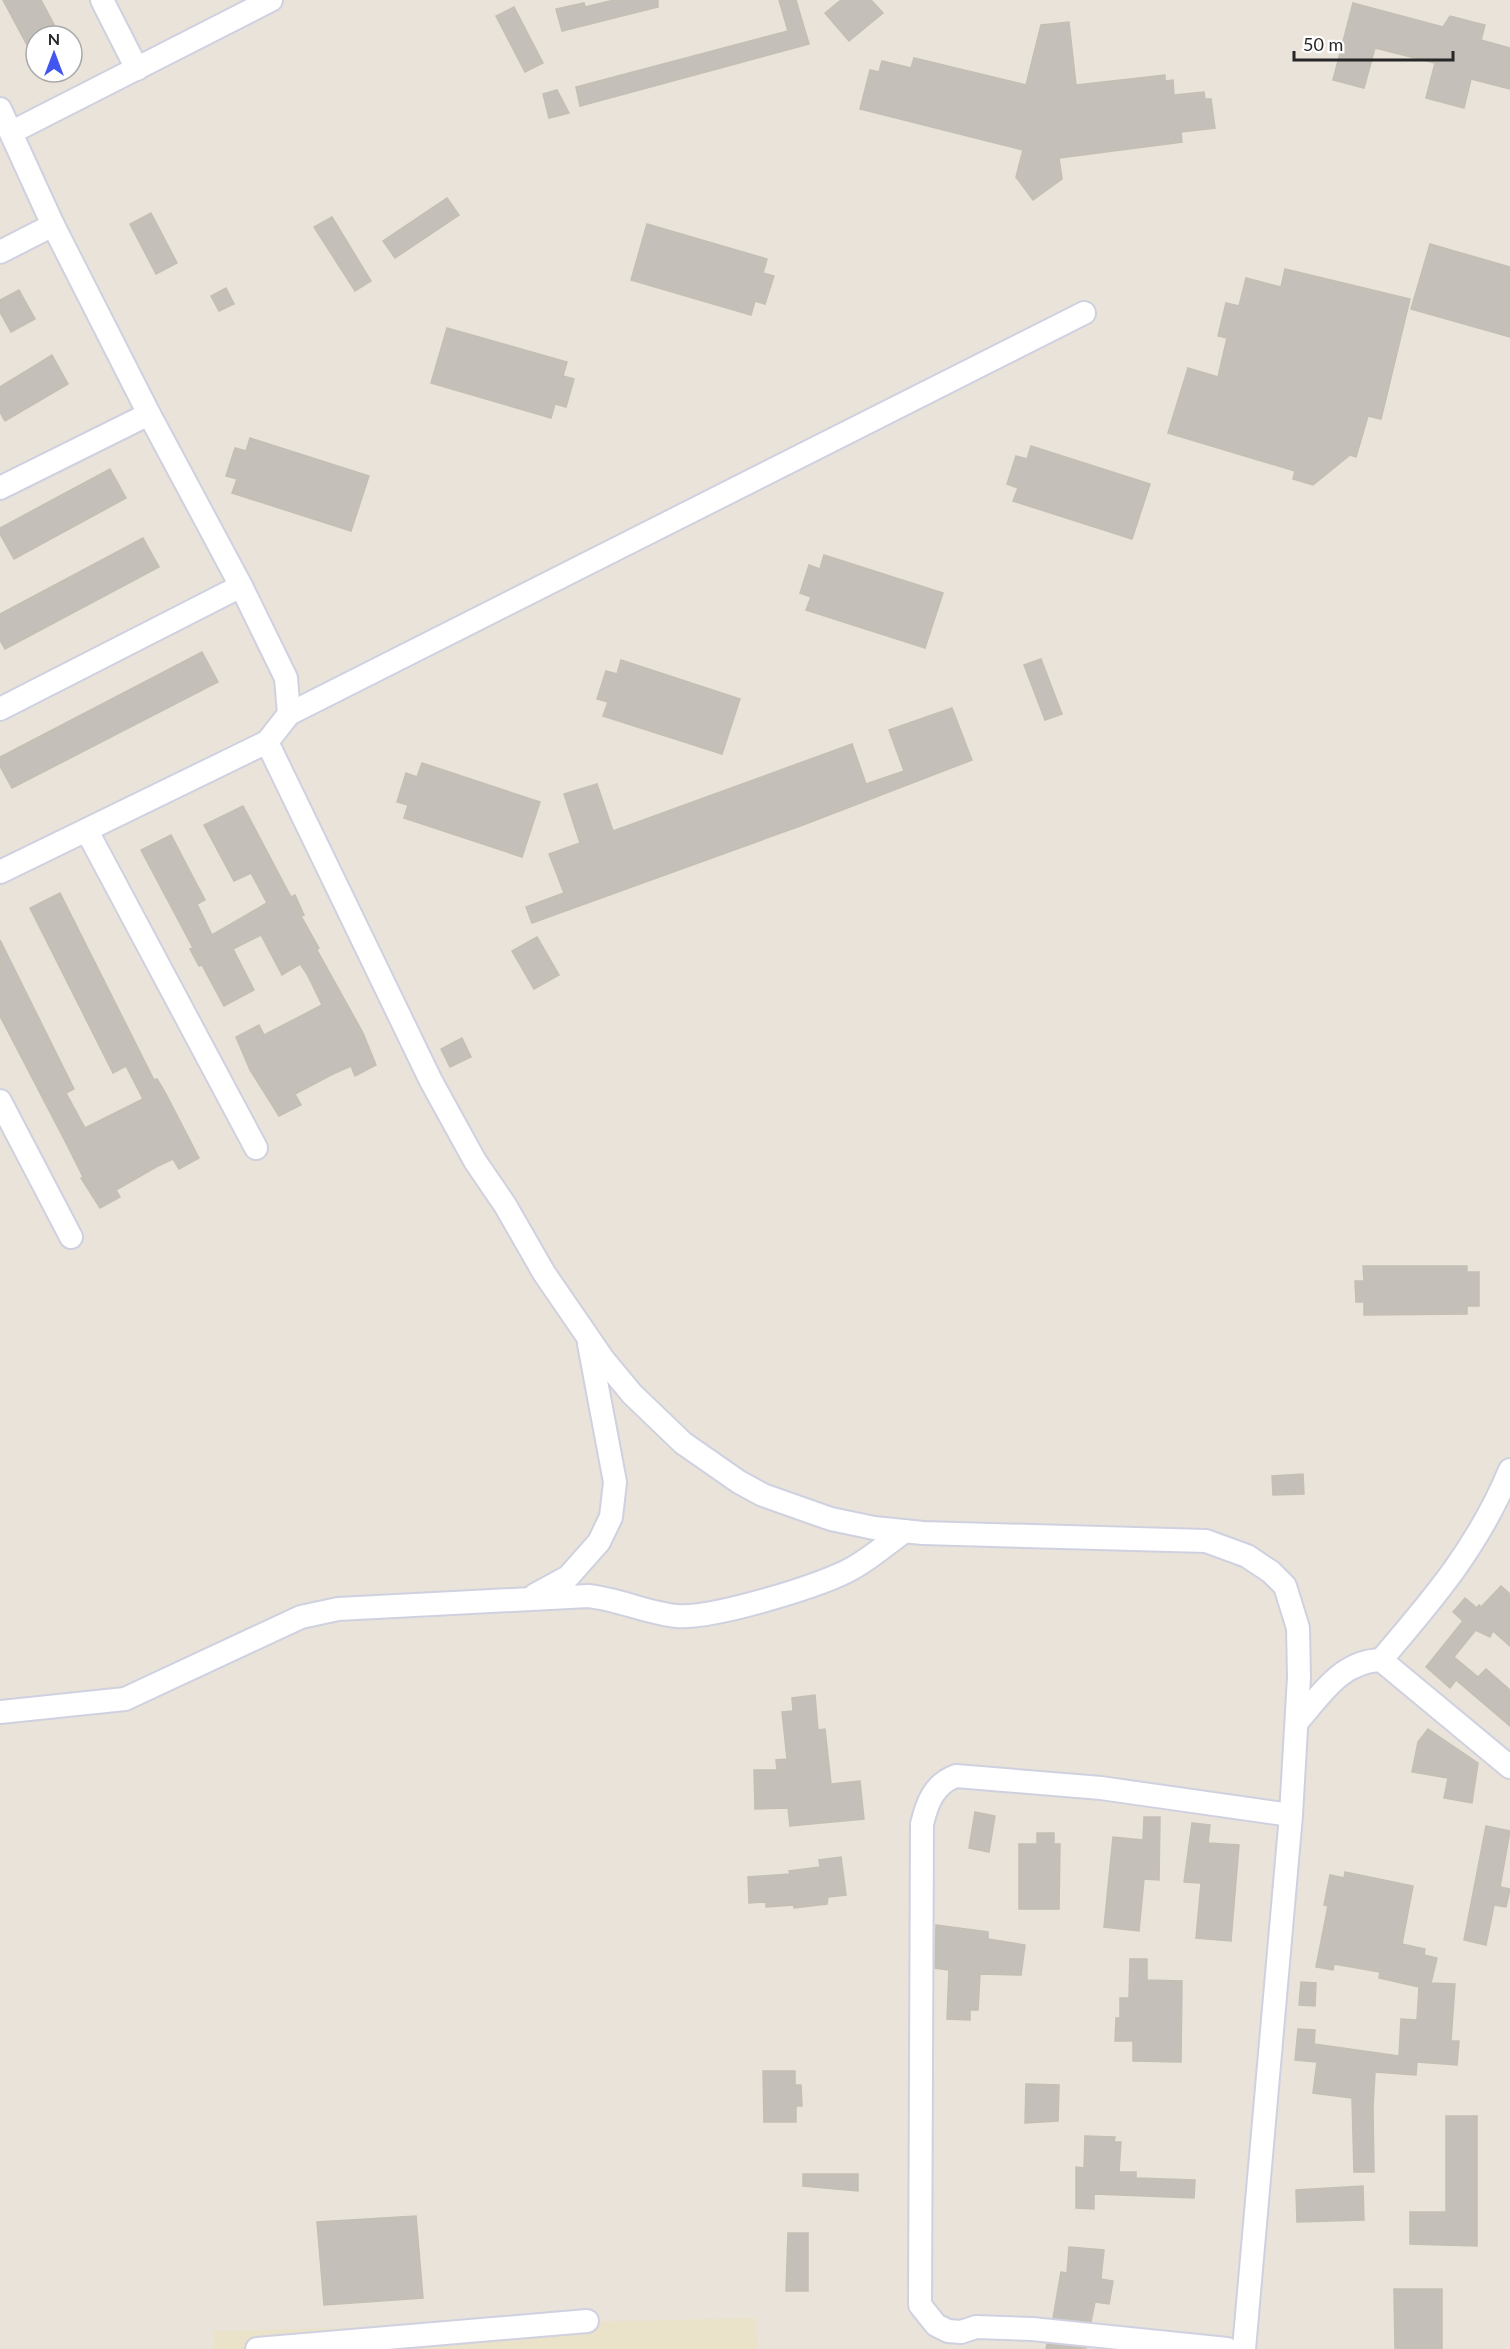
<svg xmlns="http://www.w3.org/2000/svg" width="1510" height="2349" font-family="Lato,sans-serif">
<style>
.education{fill:#eae2c9}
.building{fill:#c4c0b9;stroke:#c4bfb3;stroke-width:1.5}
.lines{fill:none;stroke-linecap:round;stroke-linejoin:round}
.minor-casing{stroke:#cfd1e0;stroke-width:26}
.minor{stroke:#fff;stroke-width:22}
</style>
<rect width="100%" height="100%" fill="#e9e3d9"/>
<!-- education -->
<path class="education" d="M 755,2318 L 758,2349 L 214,2349 L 214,2331 Z"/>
<!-- building -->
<g class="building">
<path d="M 3,0 L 41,0 L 60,36 L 36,36 L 36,62 Z"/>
<path d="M 614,0 L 658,0 L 658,7 L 562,31 L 556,9 L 584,3 L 585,7 Z"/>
<path d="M 779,0 L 796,0 L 809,44 L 580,106 L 576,87 L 788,31 Z"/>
<path d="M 841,0 L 871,0 L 883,13 L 849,41 L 825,13 Z"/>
<path d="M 1353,3 L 1443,27 L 1450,16 L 1485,25 L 1481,40 L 1510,48 L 1510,89 L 1471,79 L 1464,108 L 1426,98 L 1435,63 L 1375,48 L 1364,88 L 1333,80 Z"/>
<path d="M 514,7 L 543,63 L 525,72 L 496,16 Z"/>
<path d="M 1069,22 L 1076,85 L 1165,75 L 1165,81 L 1173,80 L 1174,95 L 1204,92 L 1205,99 L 1211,99 L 1215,128 L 1181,132 L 1182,142 L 1059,158 L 1062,179 L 1033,200 L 1016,177 L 1023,150 L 860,109 L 870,70 L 879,72 L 882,61 L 911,68 L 914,58 L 1026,85 L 1041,25 Z"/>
<path d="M 557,90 L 569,113 L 549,118 L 543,94 Z"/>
<path d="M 447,198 L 459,215 L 395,258 L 383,241 Z"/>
<path d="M 151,213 L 177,263 L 156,274 L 130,224 Z"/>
<path d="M 332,217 L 371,281 L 355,291 L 314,227 Z"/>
<path d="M 647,224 L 767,259 L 763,273 L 774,276 L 765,304 L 755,301 L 751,315 L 631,280 Z"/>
<path d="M 1430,244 L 1510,267 L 1510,337 L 1411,309 Z"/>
<path d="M 1285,269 L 1410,299 L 1381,419 L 1368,416 L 1356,457 L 1350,455 L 1313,485 L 1293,479 L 1295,471 L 1168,433 L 1188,368 L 1218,377 L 1227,338 L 1218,336 L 1226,303 L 1239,306 L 1246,278 L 1281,287 Z"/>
<path d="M 226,288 L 234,304 L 219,311 L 211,296 Z"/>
<path d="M 19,290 L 35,319 L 11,332 L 0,312 L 0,300 Z"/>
<path d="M 447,328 L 567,362 L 563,376 L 574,379 L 566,407 L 555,404 L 551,418 L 431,383 Z"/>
<path d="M 52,355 L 68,384 L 5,421 L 0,412 L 0,387 Z"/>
<path d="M 250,438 L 369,476 L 351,531 L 232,493 L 237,479 L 226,476 L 235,448 L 246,451 Z"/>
<path d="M 1031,446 L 1150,484 L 1132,539 L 1013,501 L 1018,488 L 1007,484 L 1016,456 L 1027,459 Z"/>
<path d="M 110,469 L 126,498 L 14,559 L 0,534 L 0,528 Z"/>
<path d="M 143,538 L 159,567 L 5,649 L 0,640 L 0,614 Z"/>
<path d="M 824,555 L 943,593 L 925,648 L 806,610 L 811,597 L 800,593 L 809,565 L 820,569 Z"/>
<path d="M 202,652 L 218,682 L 12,788 L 0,766 L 0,757 Z"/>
<path d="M 1041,659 L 1062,714 L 1045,720 L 1024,665 Z"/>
<path d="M 621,660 L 740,699 L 722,754 L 603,716 L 608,702 L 597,699 L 606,671 L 617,674 Z"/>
<path d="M 952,708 L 972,760 L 803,825 L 532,923 L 526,907 L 564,893 L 549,854 L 580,843 L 564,794 L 597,784 L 613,831 L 852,744 L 866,784 L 904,771 L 889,730 Z"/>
<path d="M 422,763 L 540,802 L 522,857 L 404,818 L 408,805 L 397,802 L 406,773 L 417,777 Z"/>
<path d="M 243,806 L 291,897 L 295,895 L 304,915 L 301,916 L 319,948 L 317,950 L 363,1033 L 376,1065 L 355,1076 L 351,1066 L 333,1074 L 295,1094 L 301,1105 L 279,1116 L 250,1070 L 236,1037 L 259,1025 L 264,1035 L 322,1005 L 307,974 L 300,964 L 282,975 L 261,935 L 233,949 L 254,990 L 224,1006 L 202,965 L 199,966 L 190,949 L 193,948 L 141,850 L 171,835 L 205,900 L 197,904 L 212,935 L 267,903 L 251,873 L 234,881 L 204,825 Z"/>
<path d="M 60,893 L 154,1080 L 157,1079 L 165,1092 L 199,1158 L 179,1169 L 173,1159 L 156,1167 L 116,1190 L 120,1197 L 100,1208 L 81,1178 L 83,1177 L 66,1143 L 0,1016 L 0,940 L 74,1089 L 66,1093 L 85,1128 L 143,1099 L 126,1066 L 113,1073 L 30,908 Z"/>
<path d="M 537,937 L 559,975 L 534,989 L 512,951 Z"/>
<path d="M 462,1038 L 471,1057 L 450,1067 L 441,1049 Z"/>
<path d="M 1363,1266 L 1467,1266 L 1467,1272 L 1479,1272 L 1479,1306 L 1467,1306 L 1467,1314 L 1364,1315 L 1364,1302 L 1356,1302 L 1355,1281 L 1364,1281 Z"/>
<path d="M 1303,1474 L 1304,1494 L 1273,1495 L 1272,1476 Z"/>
<path d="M 1501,1586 L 1510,1594 L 1510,1646 L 1493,1631 L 1490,1637 L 1469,1627 L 1475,1631 L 1454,1657 L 1478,1677 L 1486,1669 L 1510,1690 L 1510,1726 L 1456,1680 L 1450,1688 L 1426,1667 L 1463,1621 L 1453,1612 L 1465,1598 L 1477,1608 L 1479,1605 L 1481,1607 Z"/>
<path d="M 815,1695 L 818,1730 L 825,1729 L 831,1784 L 860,1781 L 864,1819 L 790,1826 L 788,1808 L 755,1809 L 754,1770 L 777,1770 L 776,1760 L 787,1759 L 782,1712 L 793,1711 L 792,1698 Z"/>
<path d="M 1428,1729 L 1478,1763 L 1472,1803 L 1444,1798 L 1448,1778 L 1412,1772 L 1418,1742 Z"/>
<path d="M 975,1812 L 995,1816 L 989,1852 L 969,1848 Z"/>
<path d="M 1144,1817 L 1160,1817 L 1159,1880 L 1144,1879 L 1139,1931 L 1104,1927 L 1113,1837 L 1143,1840 Z"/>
<path d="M 1192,1823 L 1210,1825 L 1208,1843 L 1239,1845 L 1231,1941 L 1196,1938 L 1201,1883 L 1184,1882 Z"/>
<path d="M 1486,1826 L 1510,1831 L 1500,1887 L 1510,1889 L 1506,1907 L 1494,1905 L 1486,1945 L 1464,1940 Z"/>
<path d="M 1037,1833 L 1054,1833 L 1054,1844 L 1060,1844 L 1059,1909 L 1019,1909 L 1019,1844 L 1037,1844 Z"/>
<path d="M 841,1857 L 846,1895 L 828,1897 L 827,1904 L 794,1908 L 794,1905 L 766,1907 L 766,1902 L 749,1903 L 748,1877 L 790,1874 L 789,1871 L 820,1867 L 819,1860 Z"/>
<path d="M 1345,1872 L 1413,1886 L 1402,1944 L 1425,1949 L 1424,1955 L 1437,1958 L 1431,1983 L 1455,1984 L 1451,2041 L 1459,2041 L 1457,2065 L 1417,2062 L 1416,2075 L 1375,2072 L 1373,2108 L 1374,2172 L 1354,2172 L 1352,2098 L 1313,2093 L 1317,2062 L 1295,2060 L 1298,2029 L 1315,2030 L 1314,2044 L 1399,2056 L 1401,2019 L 1417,2020 L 1419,1987 L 1379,1978 L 1380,1972 L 1334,1964 L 1333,1970 L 1316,1967 L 1328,1906 L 1324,1905 L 1330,1875 L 1344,1878 Z"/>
<path d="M 936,1925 L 988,1932 L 988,1939 L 1025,1945 L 1021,1975 L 980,1974 L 978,2010 L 970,2010 L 970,2020 L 947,2019 L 949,1970 L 935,1968 Z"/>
<path d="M 1130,1959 L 1147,1959 L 1147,1980 L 1182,1981 L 1181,2062 L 1133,2061 L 1133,2041 L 1115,2041 L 1116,2018 L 1120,2018 L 1120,1998 L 1129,1998 Z"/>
<path d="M 1301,1982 L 1316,1983 L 1315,2006 L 1299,2005 Z"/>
<path d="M 763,2071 L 795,2071 L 795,2085 L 801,2085 L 802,2106 L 796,2106 L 796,2122 L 764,2122 Z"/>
<path d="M 1026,2084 L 1059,2085 L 1058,2121 L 1025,2123 Z"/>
<path d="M 1446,2116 L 1477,2116 L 1477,2246 L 1410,2244 L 1410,2212 L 1446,2212 Z"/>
<path d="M 1085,2136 L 1115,2137 L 1114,2142 L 1121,2142 L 1119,2172 L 1136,2172 L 1136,2178 L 1195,2180 L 1194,2198 L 1094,2194 L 1094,2209 L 1076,2208 L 1076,2167 L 1084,2168 Z"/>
<path d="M 803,2174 L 858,2174 L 858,2191 L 803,2186 Z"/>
<path d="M 1363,2186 L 1364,2220 L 1297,2222 L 1296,2190 Z"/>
<path d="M 416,2216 L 423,2298 L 324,2305 L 317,2222 Z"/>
<path d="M 788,2233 L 808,2233 L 808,2291 L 786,2291 Z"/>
<path d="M 1069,2247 L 1104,2250 L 1101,2279 L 1113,2281 L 1109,2304 L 1095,2302 L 1091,2322 L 1053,2318 L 1061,2272 L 1067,2273 Z"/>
<path d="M 1394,2289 L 1442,2289 L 1442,2349 L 1395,2349 Z"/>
<path d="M 1047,2344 L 1087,2348 L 1046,2349 Z"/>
</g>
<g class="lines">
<defs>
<g id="minor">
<path d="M 102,0 L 137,69"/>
<path d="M 0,109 L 53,225 L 149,414 L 241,586 L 286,678 L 289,714"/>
<path d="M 12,132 L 271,0"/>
<path d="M 0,252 L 53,225"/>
<path d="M 0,488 L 149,414"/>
<path d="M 0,709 L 241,586"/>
<path d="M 267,742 L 431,1081 L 475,1161 L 505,1205 L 544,1273 L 603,1359 L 632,1394 L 683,1443 L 739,1482 L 763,1495 L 831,1519 L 874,1528 L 923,1533 L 1206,1541 L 1247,1556 L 1271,1572 L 1285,1586 L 1298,1628 L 1299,1677 L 1291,1815 L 1244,2349"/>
<path d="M 87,831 L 256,1148"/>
<path d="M 0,872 L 267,742 L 289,714 L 1084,313"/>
<path d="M 0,1101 L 71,1237"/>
<path d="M 535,1595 L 568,1577 L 599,1542 L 611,1517 L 615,1482 L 589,1344"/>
<path d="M 1381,1660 C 1434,1598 1478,1547 1510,1470"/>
<path d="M 0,1712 L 125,1699 L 301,1617 L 338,1609 L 588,1596 C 619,1599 646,1613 677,1616 C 711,1619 822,1586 853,1568 C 871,1558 888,1543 905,1531"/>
<path d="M 1297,1722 C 1321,1695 1341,1661 1381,1660 L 1510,1767"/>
<path d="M 257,2349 L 587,2321"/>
<path d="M 1227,2349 L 1032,2329 L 976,2327 L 961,2332 L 948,2331 L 936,2325 L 920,2305 L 922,1824 C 927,1803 934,1784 956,1776 L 1101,1788 L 1291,1815"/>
</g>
</defs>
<!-- minor casing -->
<use href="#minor" class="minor-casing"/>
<!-- minor -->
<use href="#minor" class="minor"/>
</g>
<!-- north arrow -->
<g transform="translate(54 54)"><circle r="28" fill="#ffffff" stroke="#a9a9a9" stroke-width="1.5"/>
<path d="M0-4.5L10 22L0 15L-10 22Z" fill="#4156ee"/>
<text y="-9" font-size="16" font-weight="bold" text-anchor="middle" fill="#272727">N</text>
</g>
<!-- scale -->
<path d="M1294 51v9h159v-9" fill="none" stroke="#272727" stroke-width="3"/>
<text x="1303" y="51" font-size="18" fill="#272727" stroke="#ffffff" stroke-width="4.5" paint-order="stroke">50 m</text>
</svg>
